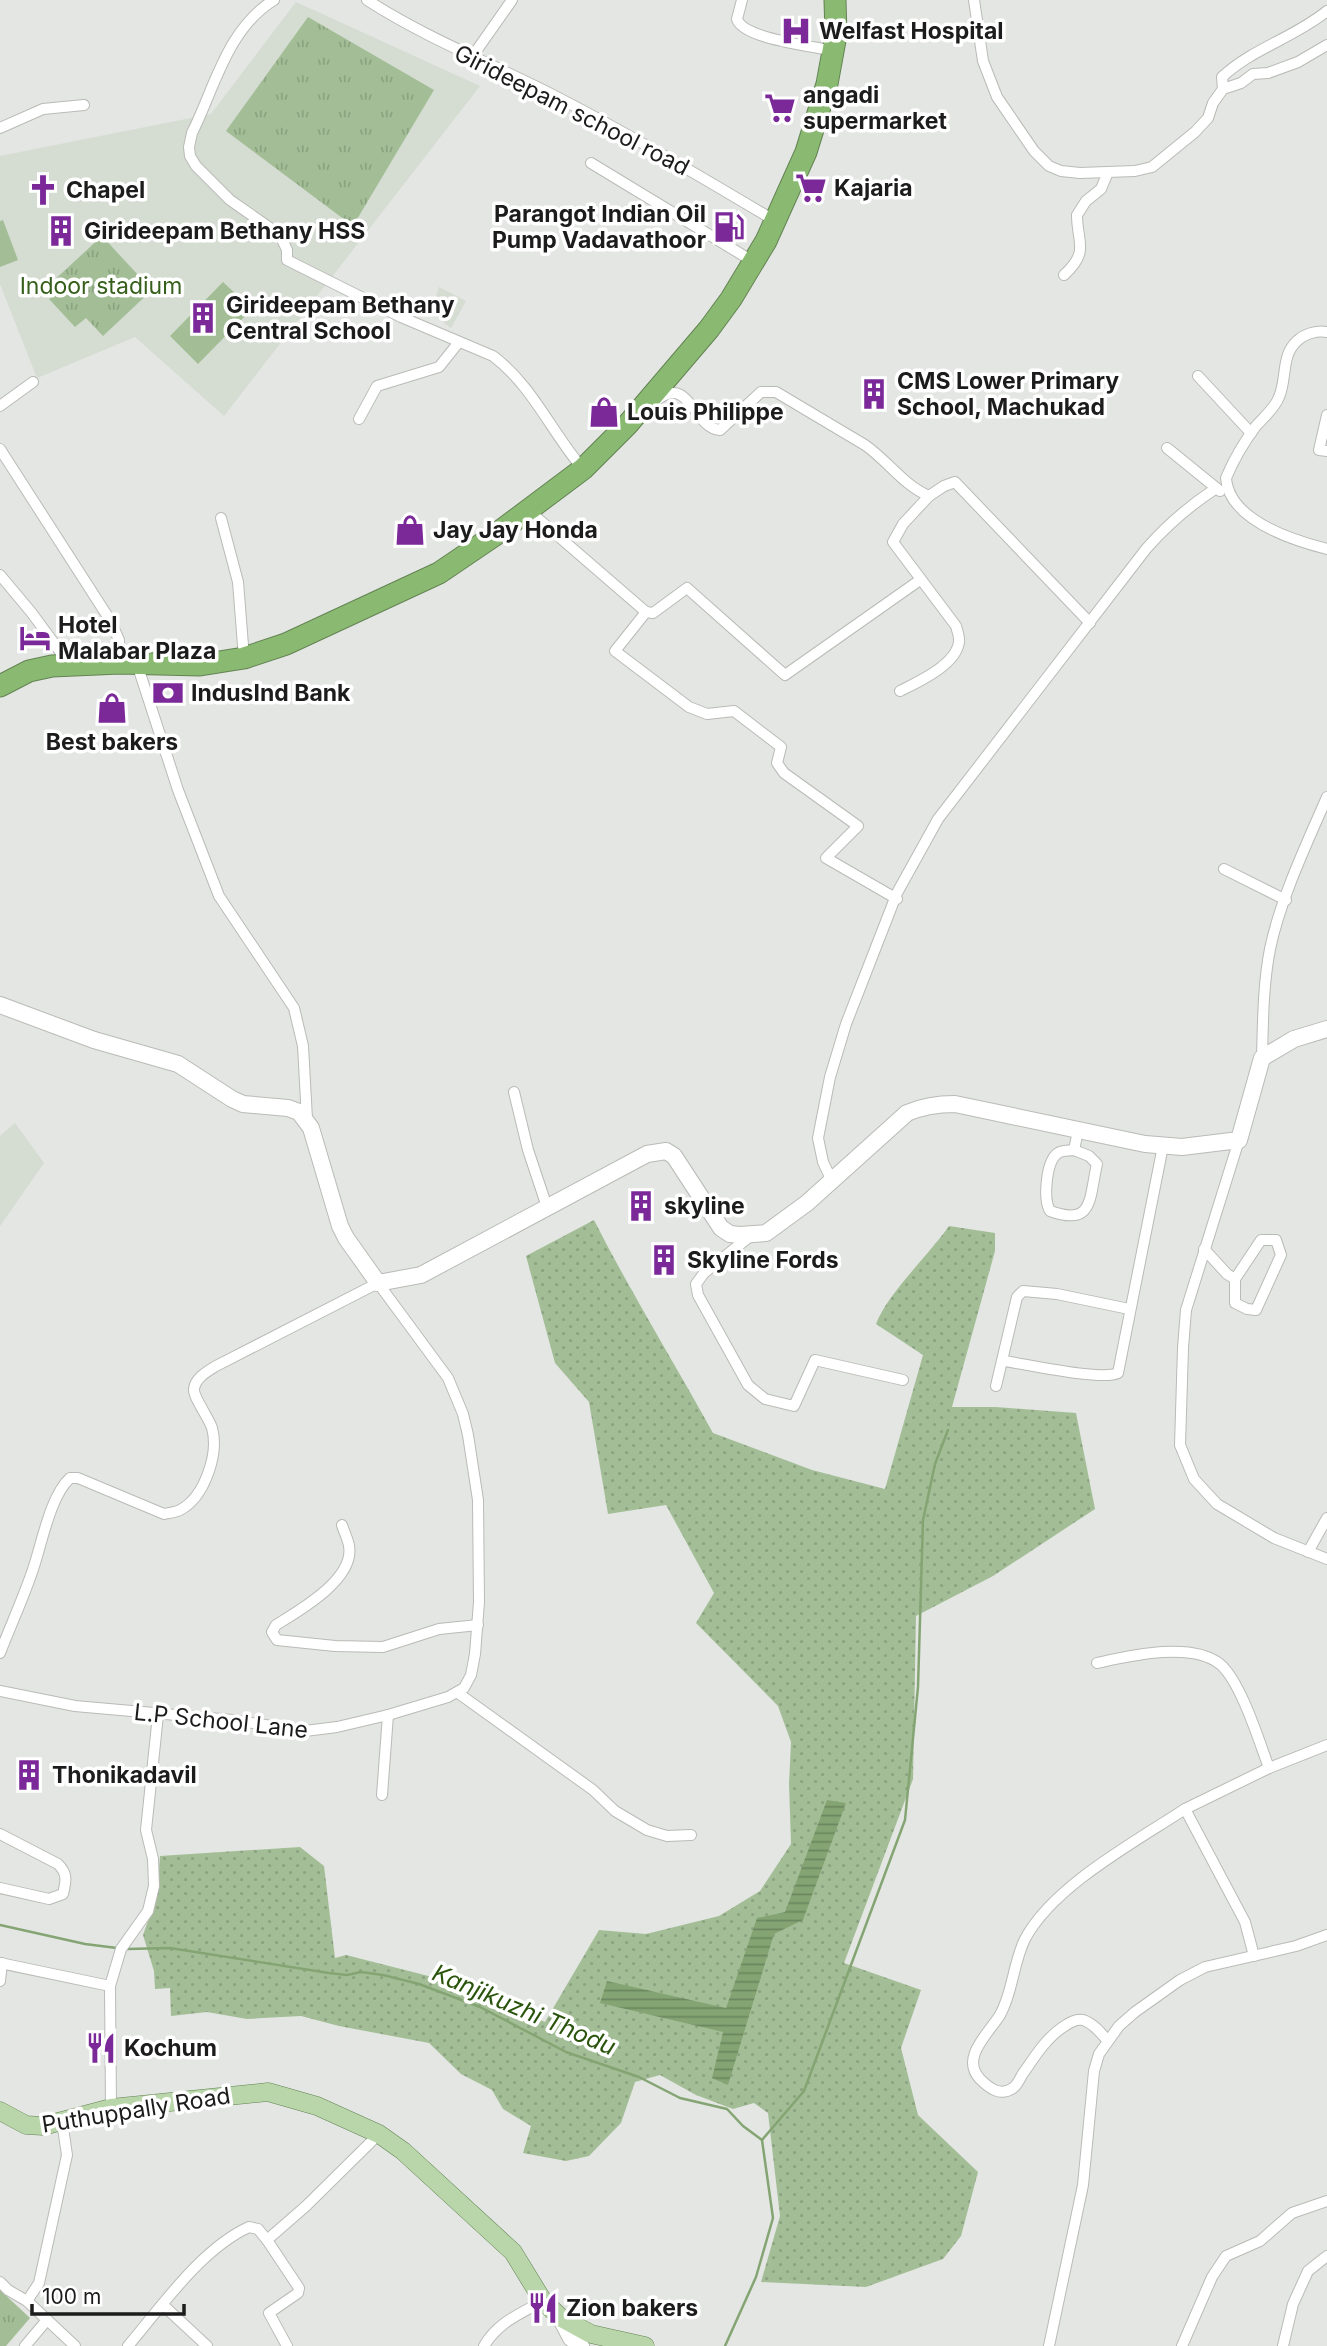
<svg xmlns="http://www.w3.org/2000/svg" width="1327" height="2346" font-family="Inter,sans-serif">
<style>
.built{fill:#d5dcd2}
.grass{fill:url(#grass-dots)}
.park{fill:url(#park-tufts)}
.pitch{fill:#a3be96}
.water{fill:url(#water-rules)}
.lines{fill:none;stroke-linecap:round;stroke-linejoin:round}
.stream{stroke:#84a573;stroke-width:2.5}
.street-casing{stroke:#b9bbb7;stroke-width:12}
.secondary-casing{stroke:#b9bbb7;stroke-width:18}
.primary-casing{stroke:#638353;stroke-width:19}
.highway-casing{stroke:#638353;stroke-width:23}
.street{stroke:#fff;stroke-width:10}
.secondary{stroke:#fff;stroke-width:16}
.primary{stroke:#b9d6aa;stroke-width:18}
.highway{stroke:#8aba71;stroke-width:21}
.labels{text-anchor:middle;stroke-width:7;stroke-linejoin:round;paint-order:stroke}
.poi-label{font-size:23px;font-weight:bold;fill:#1b1c1b;stroke:#fff;text-anchor:start}
.street-label{font-size:23px;fill:#1b1c1b;stroke:#fff}
.park-label{font-size:23px;fill:#355f1a;stroke:#fff}
.water-label{font-size:24px;font-style:italic;fill:#2a540c;stroke:#fff}
</style>
<defs>
<pattern id="grass-dots" width="8" height="8" patternUnits="userSpaceOnUse" patternTransform="scale(1.75)"><rect width="8" height="8" fill="#a3be96"/><path d="M2 2h.1M6 6h.1" fill="none" stroke="#8ca381" stroke-width="1.8" stroke-linecap="round"/></pattern>
<pattern id="park-tufts" width="24" height="20" patternUnits="userSpaceOnUse" patternTransform="scale(1.75)"><rect width="24" height="20" fill="#a3be96"/><path d="M3 7l-1-3M5 7V3M7 7l1-3M15 17l-1-3M17 17v-4M19 17l1-3" fill="none" stroke="#8ca381"/></pattern>
<pattern id="water-rules" width="6" height="5" patternUnits="userSpaceOnUse" patternTransform="scale(1.75)"><rect width="6" height="5" fill="#84a573"/><path d="M0 2.5h6" fill="none" stroke="#6b865e"/></pattern>
</defs>
<rect width="100%" height="100%" fill="#e3e6e2"/>
<!-- built -->
<g class="built">
<path d="M 296,2 L 480,86 L 224,416 L 135,337 L 37,378 L 0,284 L 0,156 L 211,114 Z"/>
<path d="M 439,287 L 466,301 L 451,328 L 431,313 Z"/>
<path d="M 15,1123 L 44,1163 L 0,1226 L 0,1136 Z"/>
</g>
<!-- grass -->
<path class="grass" d="M 594,1220 C 631,1293 674,1362 713,1433 L 812,1470 L 885,1489 L 923,1355 L 876,1324 C 888,1293 928,1256 949,1226 L 995,1233 L 995,1251 L 952,1407 L 996,1407 L 1076,1413 L 1095,1509 L 993,1576 L 916,1616 L 913,1779 L 844,1963 L 921,1990 L 901,2048 L 918,2115 L 978,2172 L 961,2236 L 943,2259 L 866,2287 L 761,2282 L 780,2216 L 768,2113 L 754,2103 L 733,2109 L 696,2095 L 660,2075 L 635,2082 L 621,2123 L 589,2156 L 566,2161 L 523,2153 L 531,2126 L 503,2109 L 492,2090 L 461,2074 L 429,2043 L 339,2026 L 301,2016 L 247,2019 L 207,2012 L 171,2016 L 170,1988 L 155,1989 L 154,1971 L 143,1935 L 157,1896 L 160,1856 L 300,1847 L 324,1866 L 335,1958 L 346,1955 L 452,1982 L 545,2022 L 599,1930 L 646,1934 L 719,1916 L 760,1891 L 791,1844 L 789,1784 L 791,1742 L 778,1706 L 696,1623 L 714,1593 L 666,1505 L 608,1514 L 589,1402 L 555,1363 L 526,1256 Z"/>
<!-- park -->
<g class="park">
<path d="M 308,17 L 434,90 L 353,226 L 226,131 Z"/>
<path d="M 102,236 L 152,290 L 103,336 L 86,318 L 75,327 L 49,299 L 57,291 L 50,284 Z"/>
<path d="M 0,2290 L 30,2318 L 6,2346 L 0,2346 Z"/>
</g>
<!-- pitch -->
<g class="pitch">
<path d="M 3,220 L 18,260 L 0,267 L 0,221 Z"/>
<path d="M 223,282 L 252,309 L 198,364 L 170,336 Z"/>
</g>
<!-- water -->
<path class="water" d="M 827,1800 L 846,1803 L 803,1920 L 774,1934 L 728,2085 L 712,2078 L 723,2032 L 600,2003 L 607,1981 L 726,2008 L 757,1918 L 785,1912 Z"/>
<g class="lines">
<!-- stream -->
<g class="stream">
<path d="M 0,1925 L 85,1944 L 117,1948"/>
<path d="M 127,1949 L 170,1948 L 329,1973 L 347,1975 L 361,1972 L 383,1975 L 419,1984 L 480,2007 L 566,2052 L 639,2077 L 680,2098 L 727,2109 L 743,2126 L 762,2140 L 773,2218 L 756,2277 L 725,2346"/>
<path d="M 762,2140 L 804,2091 L 905,1820 L 918,1687 L 923,1520 L 935,1464 L 948,1430"/>
</g>
<defs>
<g id="street">
<path d="M 274,0 C 227,29 215,87 192,133 L 189,147 L 190,156 L 196,166 L 230,200 L 280,235 L 287,250 L 287,260 L 401,317 L 493,356 C 532,385 552,433 583,469"/>
<path d="M 367,0 C 426,38 490,63 553,95 C 629,134 703,178 777,222"/>
<path d="M 742,0 L 737,19 C 743,39 813,46 834,51"/>
<path d="M 974,0 L 983,61 L 997,97 L 1034,151 L 1049,166 L 1061,171 L 1080,173 L 1135,171 L 1152,167 L 1195,132 L 1208,118 L 1213,103 L 1223,89 L 1241,83 L 1253,74 L 1268,73 L 1298,62 L 1327,45"/>
<path d="M 472,57 L 512,0"/>
<path d="M 1223,89 L 1222,77 C 1253,48 1294,38 1327,11"/>
<path d="M 0,128 L 43,109 L 84,105"/>
<path d="M 591,163 L 754,262"/>
<path d="M 1064,275 C 1090,251 1077,243 1077,215 L 1086,201 L 1101,189 L 1108,172"/>
<path d="M 1327,332 C 1317,330 1304,334 1297,341 C 1281,355 1287,379 1279,397 C 1275,408 1264,417 1256,426 C 1244,442 1234,459 1226,478 C 1229,520 1292,540 1327,549"/>
<path d="M 1198,376 L 1251,433"/>
<path d="M 657,400 C 690,374 693,428 720,430 L 761,392 L 776,392 L 865,445 C 888,461 903,485 929,496 L 944,486 L 955,482 L 1090,623"/>
<path d="M 0,406 L 33,382"/>
<path d="M 1327,415 L 1319,450 L 1327,451"/>
<path d="M 359,419 L 377,386 L 439,367 L 459,342"/>
<path d="M 1167,448 L 1220,491"/>
<path d="M 0,449 L 110,620 L 119,640 L 120,663"/>
<path d="M 528,510 L 646,612 L 653,613 L 687,588 L 785,675 L 920,580"/>
<path d="M 221,518 L 238,582 L 244,658"/>
<path d="M 0,575 L 31,612 L 70,665"/>
<path d="M 646,612 L 615,651 L 689,707 L 707,714 L 734,711 L 781,747 L 777,763 L 784,773 L 858,826 L 826,858 L 897,899"/>
<path d="M 137,664 L 178,790 L 219,896 L 294,1008 L 303,1046 L 307,1119"/>
<path d="M 900,691 C 918,682 956,665 959,642 C 960,638 957,630 956,626 L 893,542 L 903,524 L 929,496"/>
<path d="M 1224,869 L 1286,900"/>
<path d="M 1262,1058 C 1263,1021 1263,985 1270,949 C 1280,900 1307,843 1327,797"/>
<path d="M 514,1092 L 528,1150 L 547,1207"/>
<path d="M 1239,1140 L 1186,1310 L 1183,1348 L 1180,1445 L 1194,1479 L 1217,1504 L 1274,1538 L 1327,1559"/>
<path d="M 1074,1150 C 1069,1151 1062,1150 1058,1153 C 1046,1161 1043,1199 1050,1211 C 1094,1227 1089,1198 1097,1164 L 1089,1156 L 1074,1150 L 1078,1131"/>
<path d="M 832,1181 L 823,1162 L 818,1138 L 830,1077 L 846,1024 L 897,893 L 938,819 L 1146,549 C 1167,525 1189,506 1215,489"/>
<path d="M 753,1234 L 704,1273 L 696,1284 L 698,1295 L 748,1385 L 765,1399 L 794,1406 L 815,1360 L 903,1380"/>
<path d="M 1261,1240 L 1276,1240 L 1281,1255 L 1256,1310 L 1247,1309 L 1235,1303 L 1235,1279 Z"/>
<path d="M 1204,1249 L 1227,1274 L 1235,1279"/>
<path d="M 1004,1361 C 1026,1364 1101,1381 1118,1373 L 1163,1146"/>
<path d="M 996,1386 L 1017,1297 L 1023,1291 L 1057,1294 L 1129,1309"/>
<path d="M 342,1525 C 344,1532 348,1539 349,1546 C 355,1579 300,1610 276,1625 L 272,1632 L 277,1640 L 335,1646 L 383,1647 L 439,1629 L 478,1625"/>
<path d="M 1308,1552 L 1327,1518"/>
<path d="M 0,1653 C 10,1627 22,1601 31,1575 C 41,1549 49,1497 70,1478 L 78,1478 L 164,1514 C 169,1513 176,1512 180,1510 C 205,1497 219,1453 212,1428 C 209,1418 193,1397 194,1389 C 195,1378 208,1371 216,1366 L 378,1283 L 448,1378 L 463,1414 L 468,1435 L 478,1500 L 479,1602 L 475,1654 L 471,1675 L 464,1688 L 448,1697 L 388,1715 L 337,1727 L 305,1731 L 233,1720 L 75,1706 L 0,1691"/>
<path d="M 1097,1663 C 1129,1656 1191,1641 1220,1664 C 1241,1682 1259,1741 1269,1768 L 1185,1809 L 1245,1922 L 1254,1956"/>
<path d="M 458,1693 L 593,1790 L 615,1811 L 647,1830 L 667,1836 L 691,1835"/>
<path d="M 1269,1768 L 1327,1745"/>
<path d="M 382,1795 L 388,1715"/>
<path d="M 0,1834 L 58,1864 C 68,1874 66,1881 63,1894 L 49,1899 L 0,1888"/>
<path d="M 0,1963 L 110,1986"/>
<path d="M 0,1981 L 2,1963"/>
<path d="M 1107,2040 C 1101,2033 1093,2023 1083,2020 C 1075,2019 1069,2023 1063,2027 C 1045,2039 1034,2058 1022,2075 C 1020,2079 1016,2086 1013,2088 C 1000,2097 989,2088 980,2079 C 960,2058 988,2034 1000,2015 C 1013,1992 1013,1963 1025,1939 C 1053,1886 1135,1842 1185,1809"/>
<path d="M 111,2108 L 110,1986 L 121,1949 L 148,1911 L 154,1886 L 153,1859 L 146,1830 L 158,1715"/>
<path d="M 267,2240 L 306,2206 L 379,2134"/>
<path d="M 0,2282 L 8,2290 L 27,2301 L 75,2346"/>
<path d="M 27,2301 L 39,2283 L 67,2155 L 62,2121"/>
<path d="M 163,2305 L 207,2346"/>
<path d="M 25,2346 L 47,2320"/>
<path d="M 128,2346 C 162,2306 201,2249 249,2227 L 258,2229 L 267,2240 L 299,2288 L 298,2293 L 269,2313 L 287,2346"/>
<path d="M 484,2346 C 498,2322 520,2314 543,2301"/>
<path d="M 1049,2346 L 1083,2185 L 1094,2071 L 1099,2054 L 1119,2026 L 1135,2012 L 1180,1980 L 1205,1967 L 1296,1946 L 1327,1935"/>
<path d="M 1182,2346 L 1212,2277 L 1226,2256 L 1260,2241 L 1292,2213 L 1327,2201"/>
<path d="M 1283,2346 L 1293,2304 L 1308,2271 L 1327,2256"/>
</g>
<g id="secondary">
<path d="M 0,1005 L 94,1040 L 178,1064 L 232,1099 L 243,1104 L 288,1108 L 299,1112 L 311,1128 L 340,1226 L 346,1238 L 378,1283 L 421,1275 L 647,1154 L 666,1151 L 674,1156 L 721,1228 L 730,1234 L 740,1235 L 766,1233 L 807,1203 L 907,1113 C 923,1106 937,1104 955,1104 L 1145,1144 L 1182,1147 L 1239,1140 L 1262,1058 L 1294,1039 L 1327,1029"/>
<path d="M 560,2317 L 571,2338 L 581,2346"/>
</g>
<path id="primary" d="M 0,2111 L 26,2125 L 43,2126 L 111,2108 L 268,2092 L 317,2106 L 379,2134 L 403,2151 L 513,2252 L 543,2301 L 560,2317 L 591,2334 L 645,2346"/>
<path id="highway" d="M 0,686 L 29,671 L 52,666 L 120,663 L 200,665 L 244,658 L 286,644 L 439,573 L 495,535 L 583,469 L 628,424 L 709,329 L 731,299 L 766,241 L 806,152 L 827,84 L 836,35 L 835,0"/>
</defs>
<!-- street casing -->
<use href="#street" class="street-casing"/>
<!-- secondary casing -->
<use href="#secondary" class="secondary-casing"/>
<!-- primary casing -->
<use href="#primary" class="primary-casing"/>
<!-- highway casing -->
<use href="#highway" class="highway-casing"/>
<!-- street -->
<use href="#street" class="street"/>
<!-- secondary -->
<use href="#secondary" class="secondary"/>
<!-- primary -->
<use href="#primary" class="primary"/>
<!-- highway -->
<use href="#highway" class="highway"/>
</g>
<!-- icons -->
<defs>
<symbol id="hospital-bare" viewBox="-9 -9 18 18"><path d="M-5-5h3v3.5h4V-5h3V5h-3V1.5h-4V5h-3Z" fill="#7b2999" stroke="#fff" stroke-width="2.5" paint-order="stroke"/></symbol>
<symbol id="supermarket-bare" viewBox="-9 -9 18 18"><path d="M-6-5.5h2.5l.6 2H6L4.5 2H-2.5L-4.4-4H-6ZM-1.5 3.2a1.3 1.3 0 1 0 .1 0ZM3 3.2a1.3 1.3 0 1 0 .1 0Z" fill="#7b2999" stroke="#fff" stroke-width="2.5" paint-order="stroke"/></symbol>
<symbol id="church-bare" viewBox="-9 -9 18 18"><path d="M-1.2-6h2.4v3.5h3.3v2.4h-3.3V6h-2.4V-.1h-3.3v-2.4h3.3Z" fill="#7b2999" stroke="#fff" stroke-width="2.5" paint-order="stroke"/></symbol>
<symbol id="fuel-bare" viewBox="-9 -9 18 18"><path d="M-5.5-6h7V0h2V4h1.3V-2.5L3-4.5l.8-.8L6-3V5H2.5V1h-1V6h-7ZM-4.2-4.7v3.2H.2V-4.7Z" fill="#7b2999" stroke="#fff" stroke-width="2.5" paint-order="stroke"/></symbol>
<symbol id="building-bare" viewBox="-9 -9 18 18"><path d="M-4-6H4V6H1V3H-1V6H-4ZM-2.5-4.3h1.7v1.8h-1.7ZM.8-4.3h1.7v1.8H.8ZM-2.5-1h1.7V.8h-1.7ZM.8-1h1.7V.8H.8Z" fill="#7b2999" stroke="#fff" stroke-width="2.5" paint-order="stroke"/></symbol>
<symbol id="shop-bare" viewBox="-9 -9 18 18"><path d="M-5-2.5h2.3a2.7 3.5 0 0 1 5.4 0H5L5.5 6h-11ZM-1.5-2.5h3a1.5 2.3 0 0 0-3 0Z" fill="#7b2999" stroke="#fff" stroke-width="2.5" paint-order="stroke"/></symbol>
<symbol id="hotel-bare" viewBox="-9 -9 18 18"><path d="M-6-4.5h1.5V1H6V5H4.5V3h-9V5H-6ZM-4 0a1.8 1.8 0 1 1 3.6 0ZM.5 0V-2.5h3Q6-2.5 6 0Z" fill="#7b2999" stroke="#fff" stroke-width="2.5" paint-order="stroke"/></symbol>
<symbol id="bank-bare" viewBox="-9 -9 18 18"><path d="M-6-4H6V4H-6ZM0-2.3a2.3 2.3 0 1 0 0 4.6a2.3 2.3 0 1 0 0-4.6Z" fill="#7b2999" stroke="#fff" stroke-width="2.5" paint-order="stroke"/></symbol>
<symbol id="restaurant-bare" viewBox="-9 -9 18 18"><path d="M-5-6h1v4h1v-4h1v4h1v-4h1v5L-1.5 .5V6h-2V.5L-5-1ZM5-6V6H3V1.5H1.5Q1.5-4 5-6Z" fill="#7b2999" stroke="#fff" stroke-width="2.5" paint-order="stroke"/></symbol>
</defs>
<g fill-rule="evenodd">
<use href="#hospital-bare" x="774" y="9" width="44" height="44"/>
<use href="#supermarket-bare" x="758" y="86" width="44" height="44"/>
<use href="#supermarket-bare" x="789" y="166" width="44" height="44"/>
<use href="#church-bare" x="21" y="168" width="44" height="44"/>
<use href="#fuel-bare" x="707" y="205" width="44" height="44"/>
<use href="#building-bare" x="39" y="209" width="44" height="44"/>
<use href="#building-bare" x="181" y="296" width="44" height="44"/>
<use href="#building-bare" x="852" y="372" width="44" height="44"/>
<use href="#shop-bare" x="582" y="390" width="44" height="44"/>
<use href="#shop-bare" x="388" y="508" width="44" height="44"/>
<use href="#hotel-bare" x="13" y="616" width="44" height="44"/>
<use href="#bank-bare" x="146" y="671" width="44" height="44"/>
<use href="#shop-bare" x="90" y="686" width="44" height="44"/>
<use href="#building-bare" x="619" y="1184" width="44" height="44"/>
<use href="#building-bare" x="642" y="1238" width="44" height="44"/>
<use href="#building-bare" x="7" y="1753" width="44" height="44"/>
<use href="#restaurant-bare" x="79" y="2026" width="44" height="44"/>
<use href="#restaurant-bare" x="521" y="2286" width="44" height="44"/>
</g>
<g class="labels">
<!-- poi labels -->
<g class="poi-label">
<text x="819" y="39">Welfast Hospital</text>
<text x="803" y="103">angadi<tspan x="803" dy="26">supermarket</tspan></text>
<text x="834" y="196">Kajaria</text>
<text x="66" y="198">Chapel</text>
<text x="706" y="222" text-anchor="end">Parangot Indian Oil<tspan x="706" dy="26">Pump Vadavathoor</tspan></text>
<text x="84" y="239">Girideepam Bethany HSS</text>
<text x="226" y="313">Girideepam Bethany<tspan x="226" dy="26">Central School</tspan></text>
<text x="897" y="389">CMS Lower Primary<tspan x="897" dy="26">School, Machukad</tspan></text>
<text x="627" y="420">Louis Philippe</text>
<text x="433" y="538">Jay Jay Honda</text>
<text x="58" y="633">Hotel<tspan x="58" dy="26">Malabar Plaza</tspan></text>
<text x="191" y="701">IndusInd Bank</text>
<text x="112" y="750" text-anchor="middle">Best bakers</text>
<text x="664" y="1214">skyline</text>
<text x="687" y="1268">Skyline Fords</text>
<text x="52" y="1783">Thonikadavil</text>
<text x="124" y="2056">Kochum</text>
<text x="566" y="2316">Zion bakers</text>
</g>
<!-- street labels -->
<g class="street-label">
<text transform="translate(572 110) rotate(27)" y="8">Girideepam school road</text>
<text transform="translate(221 1721) rotate(6)" y="8">L.P School Lane</text>
<text transform="translate(136 2110) rotate(-9)" y="8">Puthuppally Road</text>
</g>
<!-- park labels -->
<g class="park-label">
<text x="101" y="294">Indoor stadium</text>
</g>
<!-- water labels -->
<g class="water-label">
<text transform="translate(524 2010) rotate(23)" y="8">Kanjikuzhi Thodu</text>
</g>
</g>
<!-- scale -->
<path d="M32 2304v10h152v-10" fill="none" stroke="#1b1c1b" stroke-width="3.5"/>
<text x="42" y="2304" font-size="21" fill="#1b1c1b" stroke="#ffffff" stroke-width="5" paint-order="stroke">100 m</text>
</svg>
